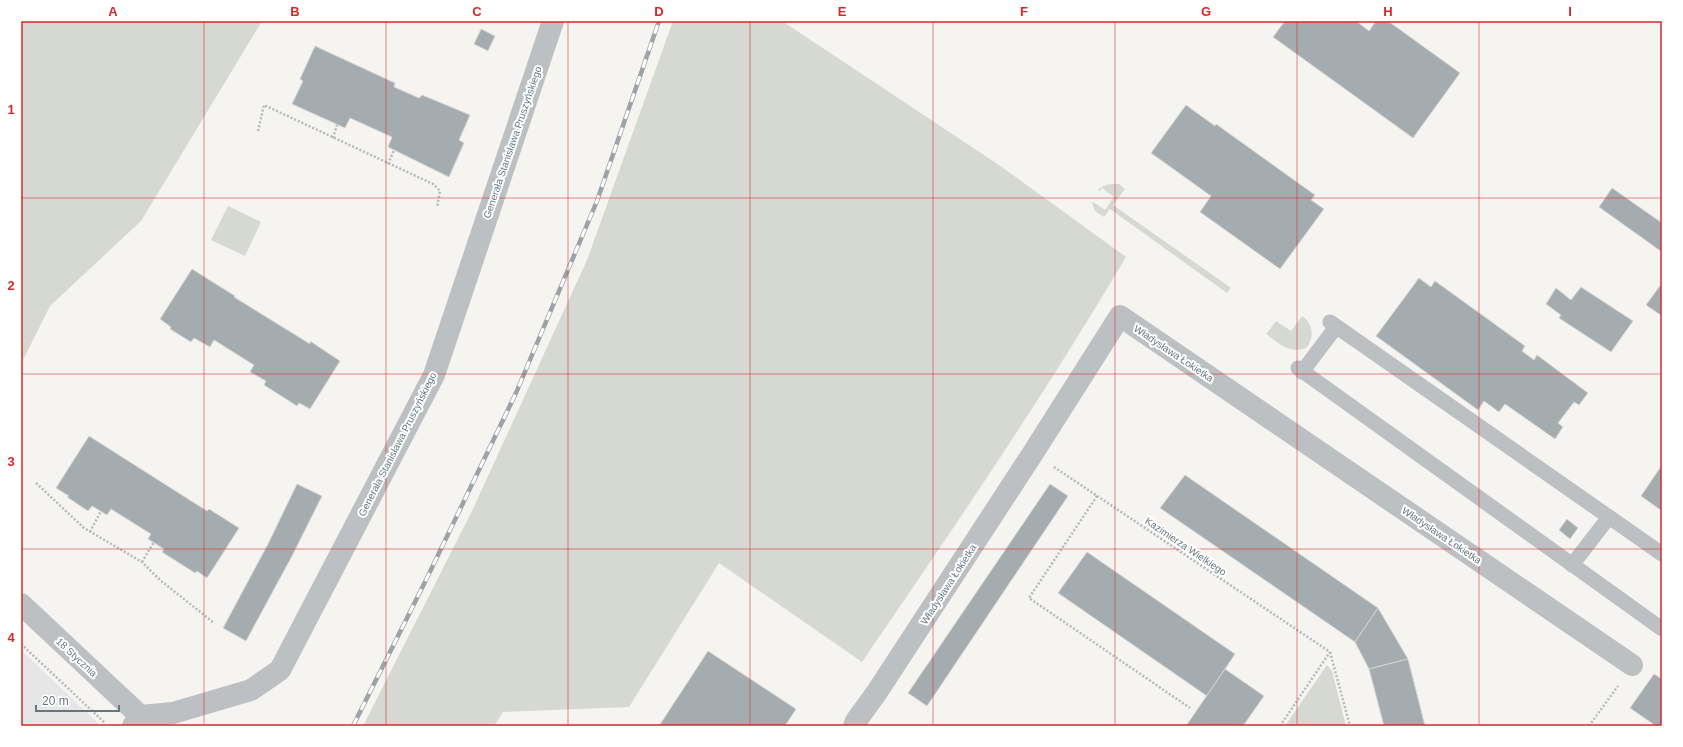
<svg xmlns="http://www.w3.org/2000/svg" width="1683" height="747" font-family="Arial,sans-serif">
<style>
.built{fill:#e5e6e5}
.green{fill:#d5d9d1}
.building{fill:#a4acb0;stroke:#d6d6d4}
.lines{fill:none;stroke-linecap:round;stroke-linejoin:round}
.path{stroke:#b6b9bb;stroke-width:2.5;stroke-dasharray:2 2;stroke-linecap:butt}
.service{stroke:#bcc0c3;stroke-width:15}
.minor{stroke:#bcc0c3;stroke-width:22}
.tertiary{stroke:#bcc0c3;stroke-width:22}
.rail-casing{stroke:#9ca3a7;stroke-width:4.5}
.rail{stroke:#fff;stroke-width:3;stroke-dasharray:9;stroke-linecap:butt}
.grid{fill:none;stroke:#d62828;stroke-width:1;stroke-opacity:0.55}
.labels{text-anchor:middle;stroke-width:4;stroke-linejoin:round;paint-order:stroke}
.street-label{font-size:10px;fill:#667780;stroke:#fff}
.neatline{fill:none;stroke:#d62828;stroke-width:1.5}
.grid-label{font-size:13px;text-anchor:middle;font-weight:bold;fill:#d62828}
</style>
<rect width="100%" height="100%" fill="#f5f4f1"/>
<!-- built -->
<path class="built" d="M 21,650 L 101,726 L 21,726 Z"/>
<!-- green -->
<g class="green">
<path d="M 21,21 L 262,21 L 141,221 L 50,306 L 21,364 Z"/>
<path d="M 673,21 L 782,21 L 999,165 L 1126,257 C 1044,396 953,529 862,662 L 719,563 L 629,707 L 503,712 L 494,726 L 363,726 L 472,511 L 587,260 Z"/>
<path d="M 1119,184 L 1125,189 L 1113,205 L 1231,288 L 1227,293 L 1110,209 L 1104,217 L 1095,211 L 1092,203 L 1093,202 L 1105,210 L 1114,197 L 1102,188 L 1100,191 L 1098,190 C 1104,184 1111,184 1119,184 Z"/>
<path d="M 228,206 L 261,222 L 245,256 L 211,240 Z"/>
<path d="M 1302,316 C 1313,323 1315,338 1306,348 C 1290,354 1279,344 1266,334 L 1276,321 L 1291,331 Z"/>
<path d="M 1327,665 L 1332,671 L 1346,726 L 1285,726 Z"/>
</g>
<!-- building -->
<g class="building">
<path d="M 1285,21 L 1356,21 L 1369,31 L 1376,21 L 1388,21 L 1460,73 L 1413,138 L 1273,37 Z"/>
<path d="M 481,29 L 495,36 L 488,51 L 474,44 Z"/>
<path d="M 315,46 L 395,83 L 394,87 L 419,98 L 422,95 L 470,115 L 459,140 L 464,143 L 449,177 L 388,147 L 392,137 L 350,118 L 345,128 L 292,104 L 303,81 L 300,79 Z"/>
<path d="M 1186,105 L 1215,126 L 1216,124 L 1315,195 L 1311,200 L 1324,209 L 1280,269 L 1200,212 L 1211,196 L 1151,153 Z"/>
<path d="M 1612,188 L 1662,223 L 1662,252 L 1599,207 Z"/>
<path d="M 192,269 L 235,296 L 234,297 L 310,344 L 310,341 L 340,361 L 310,409 L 299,403 L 297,406 L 264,385 L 266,381 L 250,372 L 254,365 L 214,340 L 210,347 L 194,338 L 191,342 L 170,329 L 171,327 L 160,319 Z"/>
<path d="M 1419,278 L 1431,287 L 1435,281 L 1525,346 L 1522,351 L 1534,360 L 1537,355 L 1588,393 L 1579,405 L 1574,402 L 1558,423 L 1563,427 L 1555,439 L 1505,404 L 1499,412 L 1484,401 L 1478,410 L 1376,336 Z"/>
<path d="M 1662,283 L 1662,316 L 1646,305 Z"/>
<path d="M 1581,287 L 1633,321 L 1611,352 L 1559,318 L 1561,315 L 1546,304 L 1556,288 L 1571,300 Z"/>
<path d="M 89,436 L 207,511 L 209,509 L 239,528 L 207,578 L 197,571 L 195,573 L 162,552 L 164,549 L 148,539 L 151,534 L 111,509 L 107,515 L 92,506 L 88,511 L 67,497 L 69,496 L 56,488 Z"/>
<path d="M 1662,465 L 1662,511 L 1641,496 Z"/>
<path d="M 1185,475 L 1378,608 L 1355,642 L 1160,508 Z"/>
<path d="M 297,484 L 322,496 L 292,556 L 246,641 L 223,628 L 268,544 Z"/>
<path d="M 1050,484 L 1068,496 L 927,706 L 908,693 Z"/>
<path d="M 1567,519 L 1578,528 L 1570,539 L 1559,530 Z"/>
<path d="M 1087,552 L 1235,654 L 1207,696 L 1058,593 Z"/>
<path d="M 1378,608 L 1408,659 L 1369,669 L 1355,642 Z"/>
<path d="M 708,651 L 796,709 L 785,726 L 659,726 Z"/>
<path d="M 1408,659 L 1425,726 L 1384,726 L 1369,669 Z"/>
<path d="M 1225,669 L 1264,696 L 1243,726 L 1186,726 Z"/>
<path d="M 1654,674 L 1662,679 L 1662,726 L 1656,726 L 1630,708 Z"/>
</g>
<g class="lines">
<!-- path -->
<g class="path">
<path d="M 258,131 L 264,105 L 433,184 L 440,191 L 437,207"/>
<path d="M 333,138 L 337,125"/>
<path d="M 388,164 L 394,150"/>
<path d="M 1054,467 L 1330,652"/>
<path d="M 36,483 L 84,528 L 142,562 L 160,580 L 214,623"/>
<path d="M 1097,496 L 1029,598 L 1190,708"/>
<path d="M 90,532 L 101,511"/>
<path d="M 142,562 L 154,542"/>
<path d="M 21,644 L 105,723"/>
<path d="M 1330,652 L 1350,726"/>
<path d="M 1280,726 L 1330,652"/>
<path d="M 1589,726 L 1618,686"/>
</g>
<!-- service -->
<g class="service">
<path d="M 1330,322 L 1662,554"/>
<path d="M 1298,368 L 1662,629"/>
<path d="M 1302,372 L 1336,327"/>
<path d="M 1572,565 L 1609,517"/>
</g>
<!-- minor -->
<g class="minor">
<path d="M 133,726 L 140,716 L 173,713 L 251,690 L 280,670 L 434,375 L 553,21"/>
<path d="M 854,726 L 856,721 L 877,692 L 1033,453 L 1120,316 L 1632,665"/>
</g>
<!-- tertiary -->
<path class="tertiary" d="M 21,604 L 151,726"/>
<defs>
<path id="rail" d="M 353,726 L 426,580 L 516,393 L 597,201 L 659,21"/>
</defs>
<!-- rail casing -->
<use href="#rail" class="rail-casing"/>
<!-- rail -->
<use href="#rail" class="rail"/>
</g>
<!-- grid -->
<path class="grid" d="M 204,21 L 204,726M 386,21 L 386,726M 568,21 L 568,726M 750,21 L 750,726M 933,21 L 933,726M 1115,21 L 1115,726M 1297,21 L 1297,726M 1479,21 L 1479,726M 21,198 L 1662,198M 21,374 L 1662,374M 21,549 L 1662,549"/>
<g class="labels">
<!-- street labels -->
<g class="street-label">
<text transform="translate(512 142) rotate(-71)" y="4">Generała Stanisława Pruszyńskiego</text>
<text transform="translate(1174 353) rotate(34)" y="4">Władysława Łokietka</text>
<text transform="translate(397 444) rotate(-63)" y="4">Generała Stanisława Pruszyńskiego</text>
<text transform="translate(1442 535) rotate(34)" y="4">Władysława Łokietka</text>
<text transform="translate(1186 546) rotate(34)" y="4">Kazimierza Wielkiego</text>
<text transform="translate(948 584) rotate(-57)" y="4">Władysława Łokietka</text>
<text transform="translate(77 657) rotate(43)" y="4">18 Stycznia</text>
</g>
</g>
<!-- border -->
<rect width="1683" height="747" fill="none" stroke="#ffffff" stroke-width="44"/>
<!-- scale -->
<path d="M36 705v6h83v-6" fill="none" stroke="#667780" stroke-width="2"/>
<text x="42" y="705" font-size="12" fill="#667780" stroke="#ffffff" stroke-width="3" paint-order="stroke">20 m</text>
<rect x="22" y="22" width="1639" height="703" class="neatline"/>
<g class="grid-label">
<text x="113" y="16">A</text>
<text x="295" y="16">B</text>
<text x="477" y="16">C</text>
<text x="659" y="16">D</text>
<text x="842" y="16">E</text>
<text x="1024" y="16">F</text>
<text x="1206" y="16">G</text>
<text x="1388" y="16">H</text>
<text x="1570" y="16">I</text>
<text x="11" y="114">1</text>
<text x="11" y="290">2</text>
<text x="11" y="466">3</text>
<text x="11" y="642">4</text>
</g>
</svg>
